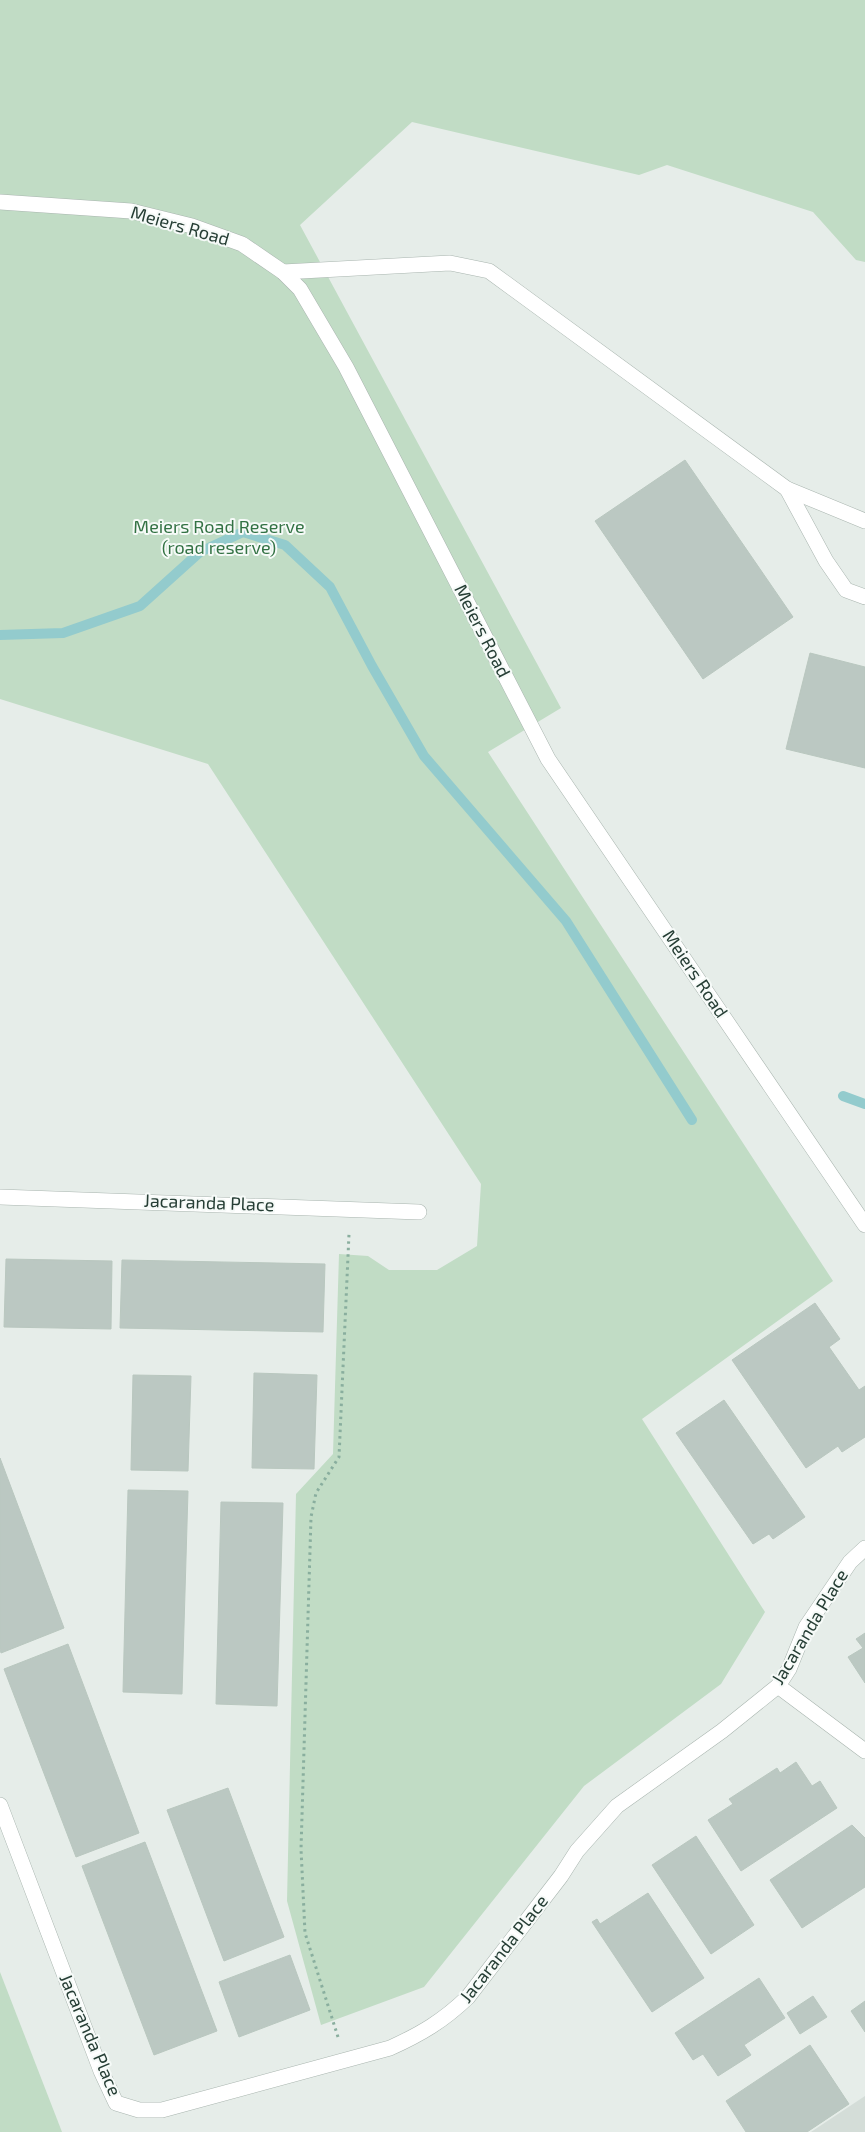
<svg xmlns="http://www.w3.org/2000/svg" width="865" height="2132" font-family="'Exo 2',sans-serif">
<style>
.built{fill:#d4ddd8}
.green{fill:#c1dcc5}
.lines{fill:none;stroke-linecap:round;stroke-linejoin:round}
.stream{stroke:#93cbcd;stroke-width:10}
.building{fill:#bbc8c2;stroke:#b9c7bf}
.service-casing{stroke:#a9b5af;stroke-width:16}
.minor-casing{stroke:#a9b5af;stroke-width:16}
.path{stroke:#89ae9e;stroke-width:3;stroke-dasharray:2.5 4;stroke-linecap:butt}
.service{stroke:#fff;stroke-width:15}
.minor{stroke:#fff;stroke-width:15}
.labels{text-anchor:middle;stroke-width:4;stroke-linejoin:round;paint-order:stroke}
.street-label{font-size:18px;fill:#263e35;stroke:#f6faf8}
.park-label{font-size:18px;fill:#337244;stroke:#f6faf8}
</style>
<rect width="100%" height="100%" fill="#e6ede9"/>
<!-- built -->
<path class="built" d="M 865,2096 L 865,2132 L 811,2132 Z"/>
<!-- green -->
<g class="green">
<path d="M 0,0 L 865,0 L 865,262 L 856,260 L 813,212 L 667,165 L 639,175 L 412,122 L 300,225 L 561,708 L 488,752 L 833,1281 L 642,1419 L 765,1612 L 721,1684 L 584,1786 L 424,1987 L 321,2025 L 287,1901 L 296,1494 L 333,1454 L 339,1254 L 368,1256 L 389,1270 L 437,1270 L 477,1246 L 481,1184 L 208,764 L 0,699 Z"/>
<path d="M 0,1972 L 62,2132 L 0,2132 Z"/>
</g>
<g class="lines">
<!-- stream -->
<g class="stream">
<path d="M 0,635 L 63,633 L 140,606 L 200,552 L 243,532 L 285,545 L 330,587 L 372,666 L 424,756 L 566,921 L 692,1120"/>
<path d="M 843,1096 L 865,1104"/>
</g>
</g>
<!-- building -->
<g class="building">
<path d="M 685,460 L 793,617 L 703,679 L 595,521 Z"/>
<path d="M 810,653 L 865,667 L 865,768 L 786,749 Z"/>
<path d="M 6,1259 L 112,1261 L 111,1329 L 4,1327 Z"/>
<path d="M 122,1260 L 325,1264 L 323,1332 L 120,1328 Z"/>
<path d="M 815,1303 L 840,1339 L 829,1347 L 859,1390 L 865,1386 L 865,1437 L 842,1452 L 838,1446 L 806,1468 L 732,1360 Z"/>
<path d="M 254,1373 L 317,1375 L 314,1469 L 252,1468 Z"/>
<path d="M 133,1375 L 191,1376 L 188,1471 L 131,1470 Z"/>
<path d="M 724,1400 L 805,1517 L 773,1539 L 769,1534 L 753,1544 L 676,1433 Z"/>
<path d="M 0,1458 L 64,1628 L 1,1653 L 0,1649 Z"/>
<path d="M 128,1490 L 188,1491 L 182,1694 L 123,1692 Z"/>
<path d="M 221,1502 L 283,1503 L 277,1706 L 216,1704 Z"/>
<path d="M 865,1633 L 865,1683 L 848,1657 L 863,1648 L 856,1639 Z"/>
<path d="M 68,1644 L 139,1833 L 76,1857 L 4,1669 Z"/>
<path d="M 796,1762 L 812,1786 L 820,1781 L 837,1808 L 741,1871 L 708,1820 L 733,1804 L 729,1799 L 777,1768 L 780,1773 Z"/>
<path d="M 228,1788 L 284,1937 L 224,1961 L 167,1810 Z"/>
<path d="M 852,1825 L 865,1838 L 865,1887 L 802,1928 L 770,1880 Z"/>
<path d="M 696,1836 L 754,1925 L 711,1954 L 652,1865 Z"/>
<path d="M 145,1842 L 217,2031 L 154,2055 L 82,1866 Z"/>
<path d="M 648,1893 L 704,1978 L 652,2012 L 592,1922 L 597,1919 L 600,1924 Z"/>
<path d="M 290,1955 L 310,2010 L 239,2037 L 219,1982 Z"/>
<path d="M 759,1978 L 785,2018 L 744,2045 L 751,2055 L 718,2076 L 703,2054 L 693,2060 L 675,2033 Z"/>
<path d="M 813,1996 L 827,2017 L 800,2034 L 787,2013 Z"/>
<path d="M 865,2001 L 865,2032 L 851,2011 Z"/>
<path d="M 810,2045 L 849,2104 L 807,2132 L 746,2132 L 726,2101 Z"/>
</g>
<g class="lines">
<defs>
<g id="service">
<path d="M 283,272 L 450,263 L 489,271 L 787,489 L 865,521"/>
<path d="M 787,489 L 826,561 L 846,590 L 865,597"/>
</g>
<g id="minor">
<path d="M 0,202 L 131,211 L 192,226 L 242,244 L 283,272 L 300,289 L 346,367 L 548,759 L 865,1225"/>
<path d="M 0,1197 L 419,1212"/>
<path d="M 778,1686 L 865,1751"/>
<path d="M 0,1805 L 101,2071 L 116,2103 L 139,2110 L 162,2110 L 390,2048 C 421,2034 443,2021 468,1997 L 561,1876 L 577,1851 L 617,1806 L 722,1731 L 778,1686 L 789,1669 L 806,1627 L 850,1562 L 865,1548"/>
</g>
</defs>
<!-- service casing -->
<use href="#service" class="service-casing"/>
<!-- minor casing -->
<use href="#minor" class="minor-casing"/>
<!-- path -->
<path class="path" d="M 338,2037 L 305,1933 L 301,1849 L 311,1517 L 316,1493 L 339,1457 L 349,1234"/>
<!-- service -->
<use href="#service" class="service"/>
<!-- minor -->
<use href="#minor" class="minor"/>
</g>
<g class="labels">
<!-- street labels -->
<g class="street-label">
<text transform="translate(180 226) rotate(16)" y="6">Meiers Road</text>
<text transform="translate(482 631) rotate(63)" y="6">Meiers Road</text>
<text transform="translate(695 974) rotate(56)" y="6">Meiers Road</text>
<text transform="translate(209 1203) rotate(2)" y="6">Jacaranda Place</text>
<text transform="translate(810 1627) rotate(-59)" y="6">Jacaranda Place</text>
<text transform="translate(504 1949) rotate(-52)" y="6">Jacaranda Place</text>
<text transform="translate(90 2035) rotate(67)" y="6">Jacaranda Place</text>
</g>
<!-- park labels -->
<g class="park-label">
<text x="219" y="533">Meiers Road Reserve<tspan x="219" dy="21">(road reserve)</tspan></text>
</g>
</g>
</svg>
